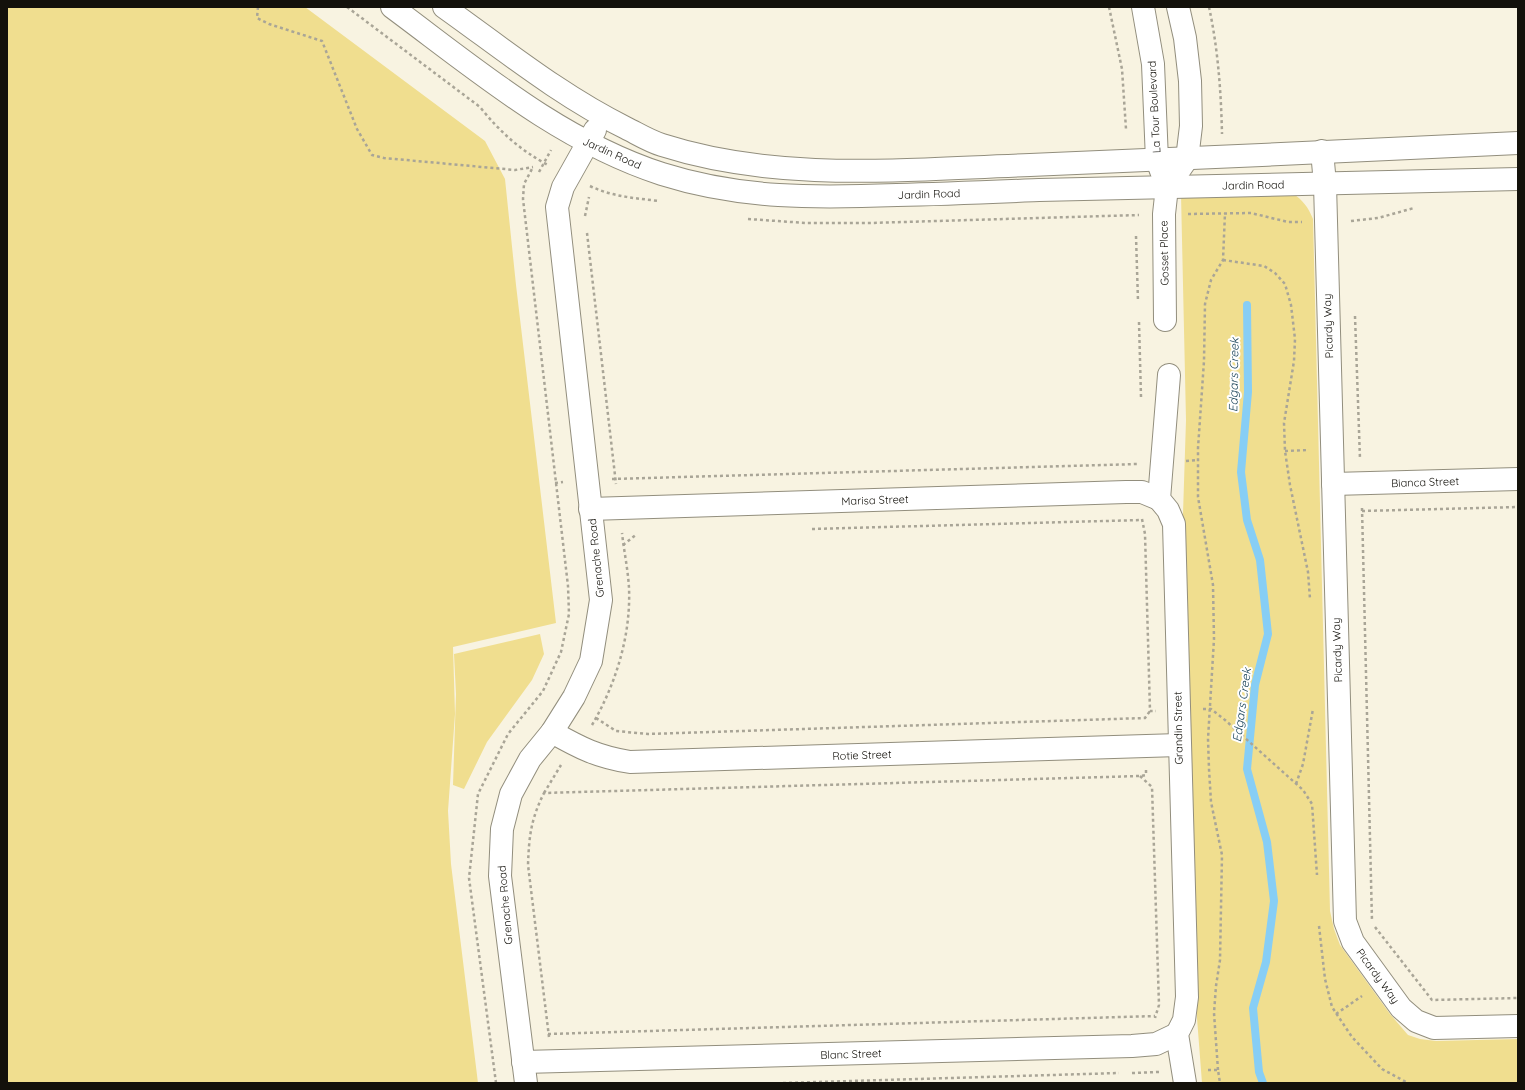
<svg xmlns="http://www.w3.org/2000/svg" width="1525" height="1090" font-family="Quicksand,sans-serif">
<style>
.park{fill:#f0de8f}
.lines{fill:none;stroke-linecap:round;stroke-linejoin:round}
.stream{stroke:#87cef5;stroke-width:8}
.minor-casing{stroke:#928e7d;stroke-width:24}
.path{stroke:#a9a597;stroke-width:2.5;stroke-dasharray:3 3;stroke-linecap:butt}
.minor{stroke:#fff;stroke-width:22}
.labels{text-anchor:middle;stroke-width:4;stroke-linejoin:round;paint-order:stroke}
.street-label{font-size:11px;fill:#13110b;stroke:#fff}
.water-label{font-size:12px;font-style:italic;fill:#20485d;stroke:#fff}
</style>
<rect width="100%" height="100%" fill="#f8f3e1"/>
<!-- park -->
<g class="park">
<path d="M 7,7 L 305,7 L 485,141 L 505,179 L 516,285 L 556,623 L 453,647 L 455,714 L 448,811 L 451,864 L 478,1083 L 7,1083 Z"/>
<path d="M 1292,193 C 1303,200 1308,207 1313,219 L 1330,911 L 1334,929 L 1340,945 L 1390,1014 L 1408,1035 L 1420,1039 L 1436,1041 L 1518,1039 L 1518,1083 L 1202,1083 L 1197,1018 L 1183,514 L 1186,420 L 1181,194 Z"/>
<path d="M 540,634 L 544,654 L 532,680 L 487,742 L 464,789 L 453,785 L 456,694 L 454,654 Z"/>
</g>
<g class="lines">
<!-- stream -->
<path class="stream" d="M 1247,305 L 1248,392 L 1241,472 L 1247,520 L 1260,560 L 1268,634 L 1255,685 L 1247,769 L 1267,842 L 1274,901 L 1266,962 L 1253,1008 L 1259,1072 L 1263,1083"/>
<defs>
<g id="minor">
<path d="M 392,7 C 477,70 560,141 662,174 C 741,199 816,198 897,195 C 944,194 991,192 1039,190 C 1198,186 1358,183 1518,179"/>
<path d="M 444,7 C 503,49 561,96 626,128 C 638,134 649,141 662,145 C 781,183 907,169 1030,165 C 1193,159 1355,150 1518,143"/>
<path d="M 1143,7 L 1153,64 L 1157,160 L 1167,187 L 1164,214 L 1165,320"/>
<path d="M 1322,151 L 1325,184 L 1345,921 L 1353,942 L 1401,1008 L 1416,1021 L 1434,1028 L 1518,1026"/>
<path d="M 1178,172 L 1187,159 L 1191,126 L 1190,81 L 1185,38 L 1178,7"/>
<path d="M 1169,375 L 1159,499 L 1168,510 L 1174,524 L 1187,997 L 1184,1020 L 1177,1034 L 1185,1083"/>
<path d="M 1333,484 L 1518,479"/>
<path d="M 590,509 L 1126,492 L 1142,492 L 1159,499"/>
<path d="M 552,732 C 580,748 598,757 630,762 L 1179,745"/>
<path d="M 523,1062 L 1132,1046 L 1156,1044 L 1177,1034"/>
<path d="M 526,1083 L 500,876 L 502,829 L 511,794 L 530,759 L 552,732 L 574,697 L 591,661 L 601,600 L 557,207 L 563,187 L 595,130"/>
</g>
</defs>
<!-- minor casing -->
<use href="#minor" class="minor-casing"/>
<!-- path -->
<g class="path">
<path d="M 258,7 L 257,18 L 269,24 L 322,41 L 357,129 L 372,155 L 384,158 L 515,170 L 533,167"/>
<path d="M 347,7 L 480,107 C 500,132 520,150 548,165"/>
<path d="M 1109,7 L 1122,69 L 1126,129"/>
<path d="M 1209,7 C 1218,49 1221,91 1222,134"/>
<path d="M 539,172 L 551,150"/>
<path d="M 590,186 C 613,197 635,198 659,201"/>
<path d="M 1188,214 L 1251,213 L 1288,222 L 1302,222"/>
<path d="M 585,216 L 589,197"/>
<path d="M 748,219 L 806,223 L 870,223 L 1139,215"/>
<path d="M 1351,221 L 1378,218 L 1414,208"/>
<path d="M 587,233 L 616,484"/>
<path d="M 1136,236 L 1138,301"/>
<path d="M 1223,260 L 1264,266 L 1275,273 L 1285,284 L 1291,305 L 1295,339 L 1294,361 L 1284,423 L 1285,451 L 1290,485 L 1308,572 L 1310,599"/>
<path d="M 1355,316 L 1360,459"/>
<path d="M 1139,322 L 1141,397"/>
<path d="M 1285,451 L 1309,450"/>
<path d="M 1186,461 L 1198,460"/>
<path d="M 612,479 L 1138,464"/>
<path d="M 555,483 L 563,482"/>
<path d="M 1362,508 L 1372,921"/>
<path d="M 1362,511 L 1518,507"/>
<path d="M 1142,519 L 1145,534 L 1150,711 L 1156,711"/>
<path d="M 812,529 L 1141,520"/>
<path d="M 623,545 L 637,534"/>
<path d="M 1203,709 L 1211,709 L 1225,720 L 1303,790 L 1312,804 L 1317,875"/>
<path d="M 596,718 L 616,731 L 648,734 L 1145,718 L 1150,711"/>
<path d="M 592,725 C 616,684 631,635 629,588 C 628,570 624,551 622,533"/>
<path d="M 1140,776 L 1152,787 L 1159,1005 L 1155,1018"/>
<path d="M 1296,784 L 1303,764 L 1313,709"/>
<path d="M 544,793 L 561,765"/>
<path d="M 1319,926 L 1325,979 L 1332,1007 L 1352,1037 L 1382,1069 L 1408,1083"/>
<path d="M 1375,927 L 1432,1000 L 1518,998"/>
<path d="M 1336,1014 L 1362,996"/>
<path d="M 548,1034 L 1155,1016"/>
<path d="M 549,1037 L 528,865 C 529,836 531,819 544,793 L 1140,776 L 1146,775 L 1146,770"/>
<path d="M 1208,1070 L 1218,1070 L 1220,1083"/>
<path d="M 1218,1070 L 1214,1013 L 1216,986 L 1220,960 L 1222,855 L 1211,802 L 1209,769 L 1208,739 L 1214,639 L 1213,585 L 1198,497 L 1198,448 L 1204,361 L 1205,304 L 1211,280 L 1223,260 L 1225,213"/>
<path d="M 1132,1073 L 1159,1072"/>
<path d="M 496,1083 L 469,878 L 478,794 L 508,734 L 543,691 L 561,652 L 569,614 L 568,586 L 523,199 L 524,184 L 533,167"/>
<path d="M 783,1083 L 1119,1073"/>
</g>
<!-- minor -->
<use href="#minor" class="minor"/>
</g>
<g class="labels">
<!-- street labels -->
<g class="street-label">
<text transform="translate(1154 107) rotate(-93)" y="4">La Tour Boulevard</text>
<text transform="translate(612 153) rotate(24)" y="4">Jardin Road</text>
<text transform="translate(1253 185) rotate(-1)" y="4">Jardin Road</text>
<text transform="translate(929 194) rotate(-2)" y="4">Jardin Road</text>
<text transform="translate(1164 253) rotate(-91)" y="4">Gosset Place</text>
<text transform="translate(1328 326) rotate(-92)" y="4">Picardy Way</text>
<text transform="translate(1425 482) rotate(-2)" y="4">Bianca Street</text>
<text transform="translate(875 500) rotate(-2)" y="4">Marisa Street</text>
<text transform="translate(596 558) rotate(-96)" y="4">Grenache Road</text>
<text transform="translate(1337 650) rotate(-92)" y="4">Picardy Way</text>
<text transform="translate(1178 728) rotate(-91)" y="4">Grandin Street</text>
<text transform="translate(862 755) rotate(-2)" y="4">Rotie Street</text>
<text transform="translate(505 905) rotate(-95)" y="4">Grenache Road</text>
<text transform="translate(1378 976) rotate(54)" y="4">Picardy Way</text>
<text transform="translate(851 1054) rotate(-2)" y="4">Blanc Street</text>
</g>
<!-- water labels -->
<g class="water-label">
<text transform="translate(1234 375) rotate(-89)" y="4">Edgars Creek</text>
<text transform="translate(1242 705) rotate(-82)" y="4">Edgars Creek</text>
</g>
</g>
<!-- border -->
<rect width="1525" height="1090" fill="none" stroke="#13110b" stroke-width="16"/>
</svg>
